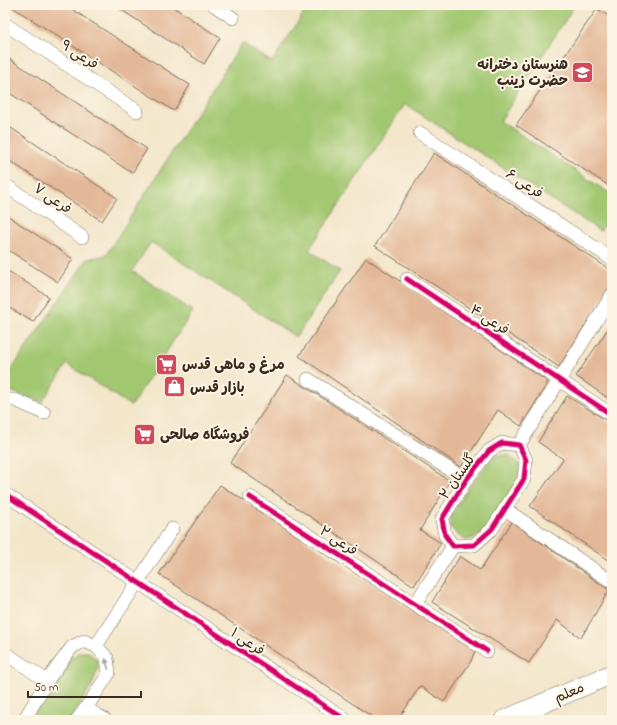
<svg xmlns="http://www.w3.org/2000/svg" width="617" height="725" font-family="'Indie Flower','Playpen Sans Arabic',sans-serif">
<style>
.green{fill:#a2c771;stroke:#6e7848}
.building{fill:#e3b898}
.lines{fill:none;stroke-linecap:round;stroke-linejoin:round}
.street-casing{stroke:#7b6c5b;stroke-width:14}
.secondary-casing{stroke:#7b6c5b;stroke-width:20}
.street{stroke:#fff;stroke-width:13}
.secondary{stroke:#fff;stroke-width:19}
.cycleway-casing{stroke:#fcf5e5;stroke-width:8}
.cycleway{stroke:#d6006c;stroke-width:5}
.oneway{fill:#a79f9a}
.labels{text-anchor:middle;stroke-width:4;stroke-linejoin:round;paint-order:stroke}
.street-label{font-size:14px;fill:#3b2a1e;stroke:#fcf5e5}
.poi-label{font-size:14px;font-weight:bold;fill:#3b2a1e;stroke:#fcf5e5;text-anchor:start}
</style>
<rect width="100%" height="100%" fill="#fcf5e5"/>
<filter id="ink" filterUnits="userSpaceOnUse"><feTurbulence type="fractalNoise" baseFrequency=".025" numOctaves="2"/><feDisplacementMap in="SourceGraphic" scale="8" xChannelSelector="R" yChannelSelector="G"/><feConvolveMatrix kernelMatrix="1 2 1 2 8 2 1 2 1" color-interpolation-filters="sRGB"/></filter>
<filter id="wash" filterUnits="userSpaceOnUse"><feTurbulence type="fractalNoise" baseFrequency=".012" numOctaves="4" result="noise"/><feDisplacementMap in="SourceGraphic" scale="16" xChannelSelector="R" yChannelSelector="G"/><feGaussianBlur stdDeviation="0.9" result="paint"/><feColorMatrix in="noise" values="0 0 0 0 0 0 0 0 0 0 0 0 0 0 0 0 0 1.4 0 .05"/><feComposite in="paint" operator="in"/></filter>
<g filter="url(#wash)">
<rect width="100%" height="100%" fill="#f3e6cb"/>
<!-- green -->
<g class="green">
<path d="M 309,5 L 575,5 L 500,121 L 612,195 L 612,214 L 600,231 L 405,104 L 309,250 L 340,271 L 296,337 L 151,242 L 132,271 L 193,311 L 131,406 L 67,364 L 42,402 L 5,389 L 5,379 L 87,259 L 106,255 L 242,43 L 272,62 Z"/>
<path d="M 500,455 L 509,455 L 519,464 L 520,477 L 487,528 L 476,537 L 467,540 L 460,537 L 450,527 L 451,517 L 466,491 L 493,457 Z"/>
<path d="M 79,652 L 88,652 L 99,662 L 97,671 L 93,683 L 70,720 L 32,720 L 35,712 L 72,657 Z"/>
</g>
<g id="blocks">
<!-- building -->
<g class="building">
<path d="M 9,5 L 65,5 L 190,85 L 174,111 Z"/>
<path d="M 114,5 L 170,5 L 220,38 L 204,64 Z"/>
<path d="M 597,9 L 612,18 L 612,188 L 516,125 Z"/>
<path d="M 5,56 L 147,149 L 132,173 L 5,90 Z"/>
<path d="M 5,124 L 117,198 L 102,221 L 5,158 Z"/>
<path d="M 434,153 L 612,271 L 612,283 L 559,367 L 375,246 Z"/>
<path d="M 5,214 L 73,259 L 58,282 L 5,248 Z"/>
<path d="M 366,258 L 548,382 L 521,426 L 498,410 L 461,467 L 299,356 Z"/>
<path d="M 5,269 L 49,297 L 33,322 L 5,305 Z"/>
<path d="M 612,323 L 612,401 L 576,376 Z"/>
<path d="M 287,375 L 450,481 L 420,530 L 441,543 L 414,586 L 230,463 Z"/>
<path d="M 567,396 L 593,412 L 612,424 L 612,563 L 530,506 L 563,459 L 538,442 Z"/>
<path d="M 220,485 L 475,651 L 471,661 L 444,702 L 420,686 L 398,720 L 377,720 L 159,574 Z"/>
<path d="M 512,522 L 609,590 L 581,638 L 557,620 L 529,663 L 432,602 L 460,556 L 480,570 Z"/>
</g>
</g>
</g>
<g filter="url(#ink)">
<use href="#blocks" fill-opacity="0" stroke="#7b6c5b" stroke-width="1"/>
<g class="lines">
<defs>
<g id="street">
<path d="M 214,5 L 233,18"/>
<path d="M 5,24 L 137,111"/>
<path d="M 420,133 L 612,259"/>
<path d="M 5,185 L 82,237"/>
<path d="M 407,279 L 612,415"/>
<path d="M 308,379 L 466,480"/>
<path d="M 5,400 L 15,400 L 44,413"/>
<path d="M 502,443 L 519,445 L 526,460 L 524,479 L 492,529 L 474,545 L 453,546 L 445,535 L 442,519 L 466,480 L 489,451 Z"/>
<path d="M 519,445 L 612,295"/>
<path d="M 5,494 L 346,720"/>
<path d="M 250,497 L 487,651"/>
<path d="M 505,509 L 612,582"/>
<path d="M 415,604 L 453,546"/>
<path d="M 96,646 L 172,529"/>
<path d="M 5,653 L 47,681"/>
<path d="M 86,708 L 105,720"/>
<path d="M 24,720 L 47,681 L 72,647 L 84,641 L 96,646 L 107,658 L 109,673 L 86,708 L 77,720"/>
</g>
<path id="secondary" d="M 504,720 L 612,674"/>
</defs>
<!-- street casing -->
<use href="#street" class="street-casing"/>
<!-- secondary casing -->
<use href="#secondary" class="secondary-casing"/>
<!-- street -->
<use href="#street" class="street"/>
<!-- secondary -->
<use href="#secondary" class="secondary"/>
<defs>
<g id="cycleway">
<path d="M 407,279 L 612,415"/>
<path d="M 502,443 L 519,445 L 526,460 L 524,479 L 492,529 L 474,545 L 453,546 L 445,535 L 442,519 L 466,480 L 489,451 Z"/>
<path d="M 5,494 L 346,720"/>
<path d="M 250,497 L 487,651"/>
</g>
</defs>
<!-- cycleway casing -->
<use href="#cycleway" class="cycleway-casing"/>
<!-- cycleway -->
<use href="#cycleway" class="cycleway"/>
</g>
<!-- one-way arrows -->
<defs><path id="oneway-solid" d="M-6-.8H1V-3.2L6.5 0L1 3.2V.8H-6Z"/></defs>
<use class="oneway" href="#oneway-solid" transform="translate(107 664) rotate(-105)"/>
</g>
<!-- icons -->
<defs>
<symbol id="school-square" viewBox="-11 -11 22 22"><rect x="-9" y="-9" width="18" height="18" rx="4" fill="#d1495b" stroke="#fcf5e5"/><path d="M0-5L7-2L0 1L-7-2ZM-4 1L0 2.5L4 1V4Q0 6-4 4Z" fill="#fff"/></symbol>
<symbol id="supermarket-square" viewBox="-11 -11 22 22"><rect x="-9" y="-9" width="18" height="18" rx="4" fill="#d1495b" stroke="#fcf5e5"/><path d="M-6-5.5h2.5l.6 2H6L4.5 2H-2.5L-4.4-4H-6ZM-1.5 3.2a1.3 1.3 0 1 0 .1 0ZM3 3.2a1.3 1.3 0 1 0 .1 0Z" fill="#fff"/></symbol>
<symbol id="shop-square" viewBox="-11 -11 22 22"><rect x="-9" y="-9" width="18" height="18" rx="4" fill="#d1495b" stroke="#fcf5e5"/><path d="M-5-2.5h2.3a2.7 3.5 0 0 1 5.4 0H5L5.5 6h-11ZM-1.5-2.5h3a1.5 2.3 0 0 0-3 0Z" fill="#fff"/></symbol>
</defs>
<g fill-rule="evenodd">
<use href="#school-square" x="570" y="60" width="25" height="25"/>
<use href="#supermarket-square" x="154" y="352" width="25" height="25"/>
<use href="#shop-square" x="162" y="374" width="25" height="25"/>
<use href="#supermarket-square" x="132" y="422" width="25" height="25"/>
</g>
<g class="labels">
<!-- street labels -->
<g class="street-label">
<text transform="translate(80 54) rotate(33)" y="5">فرعی ۹</text>
<text transform="translate(525 183) rotate(33)" y="5">فرعی ۶</text>
<text transform="translate(53 198) rotate(34)" y="5">فرعی ۷</text>
<text transform="translate(490 319) rotate(33)" y="5">فرعی ۴</text>
<text transform="translate(457 476) rotate(-55)" y="5">گلستان ۲</text>
<text transform="translate(339 540) rotate(33)" y="5">فرعی ۲</text>
<text transform="translate(248 641) rotate(34)" y="5">فرعی ۱</text>
<text transform="translate(569 692) rotate(-23)" y="5">معلم</text>
</g>
<!-- poi labels -->
<g class="poi-label">
<text x="568" y="69" text-anchor="end">هنرستان دخترانه<tspan x="568" dy="16">حضرت زینب</tspan></text>
<text x="182" y="369">مرغ و ماهی قدس</text>
<text x="190" y="392">بازار قدس</text>
<text x="160" y="439">فروشگاه صالحی</text>
</g>
</g>
<!-- margin -->
<rect width="617" height="725" fill="none" stroke="#fcf5e5" stroke-width="20"/>
<!-- scale -->
<path d="M28 691v6h113v-6" fill="none" stroke="#3b2a1e" stroke-width="2"/>
<text x="34" y="691" font-size="12" fill="#3b2a1e" stroke="#fcf5e5" stroke-width="3" paint-order="stroke">50 m</text>
</svg>
